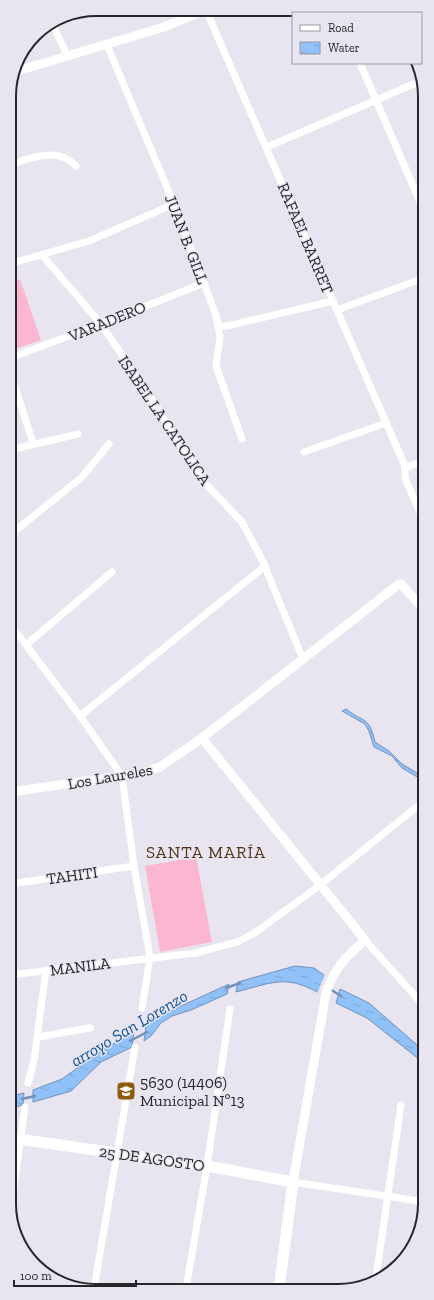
<svg xmlns="http://www.w3.org/2000/svg" width="434" height="1300" font-family="'Zilla Slab',serif">
<style>
.garden{fill:#fbb7d2}
.water{fill:url(#water-ripples);stroke:#7192bb}
.pier{fill:#e9e5f0}
.lines{fill:none;stroke-linecap:round;stroke-linejoin:round}
.stream{stroke:#7192bb;stroke-width:2.5}
.minor{stroke:#fff;stroke-width:7}
.tertiary{stroke:#fff;stroke-width:9}
.secondary{stroke:#fff;stroke-width:11}
.labels{text-anchor:middle;stroke-width:3;stroke-linejoin:round;paint-order:stroke}
.street-label{font-size:16px;fill:#28262a;stroke:#e9e5f0}
.poi-label{font-size:16px;fill:#28262a;stroke:#e9e5f0;text-anchor:start}
.neighbourhood-label{font-size:17px;letter-spacing:1px;fill:#4f3515;stroke:#e9e5f0}
.water-label{font-size:17px;font-style:italic;fill:#0e5496;stroke:#e9e5f0}
.rim{fill:none;stroke:#28262a;stroke-width:2}
</style>
<defs>
<pattern id="water-ripples" width="26" height="14" patternUnits="userSpaceOnUse"><rect width="26" height="14" fill="#90c1f9"/><path d="M2 4q2-2 4 0t4 0M15 11q2-2 4 0t4 0" fill="none" stroke="#7ca6d6"/></pattern>
</defs>
<rect width="100%" height="100%" fill="#e9e5f0"/>
<!-- garden -->
<g class="garden">
<path d="M 20,279 L 41,340 L 12,350 L 10,343 L 9,283 Z"/>
<path d="M 196,857 L 212,942 L 160,952 L 145,866 Z"/>
</g>
<!-- water -->
<g class="water">
<path d="M 346,709 C 364,723 369,716 375,742 L 389,751 L 402,764 L 424,777 L 424,781 L 402,768 L 392,756 L 374,747 L 369,731 L 365,724 L 342,711 Z"/>
<path d="M 295,966 L 314,968 L 324,975 L 319,993 C 285,974 272,983 236,992 L 238,982 Z"/>
<path d="M 229,984 L 227,994 L 191,1010 L 172,1016 L 161,1023 L 151,1036 L 144,1041 L 147,1019 L 155,1018 Z"/>
<path d="M 340,989 L 369,1003 L 425,1052 L 425,1064 L 367,1018 L 336,1003 Z"/>
<path d="M 134,1032 L 132,1047 L 101,1062 L 71,1091 L 33,1102 L 33,1090 L 62,1079 L 101,1051 Z"/>
<path d="M 24,1093 L 23,1105 L 11,1108 L 11,1096 Z"/>
</g>
<!-- pier -->
<path class="pier" d="M 325,973 L 326,976 L 321,994 L 319,995 L 317,994 Z"/>
<g class="lines">
<!-- stream -->
<g class="stream">
<path d="M 226,988 L 240,983"/>
<path d="M 330,989 L 341,996"/>
<path d="M 130,1041 L 147,1032"/>
<path d="M 22,1099 L 35,1096"/>
</g>
<!-- minor -->
<g class="minor">
<path d="M 176,10 L 180,20"/>
<path d="M 206,10 L 405,466 L 405,478 L 424,522"/>
<path d="M 338,11 L 339,13"/>
<path d="M 52,23 L 68,57"/>
<path d="M 107,45 L 174,204 L 216,315 L 220,337 L 216,366 L 242,439"/>
<path d="M 360,63 L 423,209"/>
<path d="M 267,147 L 423,80"/>
<path d="M 9,165 C 32,158 57,146 76,166"/>
<path d="M 42,255 L 101,324 L 153,401 L 204,482 L 242,522 L 263,562 L 303,659"/>
<path d="M 9,264 L 89,241 L 174,204"/>
<path d="M 337,310 L 424,278"/>
<path d="M 218,326 L 227,326 L 333,301"/>
<path d="M 10,358 L 101,324 L 204,283"/>
<path d="M 10,371 L 33,443"/>
<path d="M 10,450 L 78,434"/>
<path d="M 304,452 L 386,423"/>
<path d="M 405,466 L 410,466 L 424,461"/>
<path d="M 10,535 L 82,477 L 109,444"/>
<path d="M 418,603 L 424,611"/>
<path d="M 10,624 L 80,716 L 122,776 L 134,866 L 150,957 L 142,1008"/>
<path d="M 27,644 L 112,572"/>
<path d="M 80,716 L 265,566"/>
<path d="M 10,884 L 134,866"/>
<path d="M 365,940 L 425,1007"/>
<path d="M 10,975 L 196,953 L 237,942 L 256,932 L 320,885 L 424,801"/>
<path d="M 38,1037 L 90,1028"/>
<path d="M 28,1083 L 34,1060 L 46,970"/>
<path d="M 293,1182 L 425,1202"/>
<path d="M 11,1208 L 25,1107"/>
<path d="M 376,1277 L 401,1105"/>
<path d="M 94,1289 L 135,1047"/>
<path d="M 186,1289 L 207,1166 L 230,1009"/>
</g>
<!-- tertiary -->
<g class="tertiary">
<path d="M 14,72 L 164,27 L 205,10"/>
<path d="M 202,738 L 365,940 C 346,957 334,968 326,993 L 293,1182"/>
<path d="M 10,792 L 143,773 L 160,767 L 202,738 L 399,584 L 401,584 L 418,603 L 424,603"/>
</g>
<!-- secondary -->
<path class="secondary" d="M 11,1138 L 207,1166 L 293,1182 L 279,1289"/>
</g>
<!-- icons -->
<defs>
<symbol id="school-square" viewBox="-11 -11 22 22"><rect x="-9" y="-9" width="18" height="18" rx="4" fill="#8f5b0d" stroke="#e9e5f0"/><path d="M0-5L7-2L0 1L-7-2ZM-4 1L0 2.5L4 1V4Q0 6-4 4Z" fill="#fff"/></symbol>
</defs>
<g fill-rule="evenodd">
<use href="#school-square" x="115" y="1080" width="22" height="22"/>
</g>
<g class="labels">
<!-- street labels -->
<g class="street-label">
<text transform="translate(306 238) rotate(67)" y="6">RAFAEL BARRET</text>
<text transform="translate(187 239) rotate(69)" y="6">JUAN B. GILL</text>
<text transform="translate(107 321) rotate(-22)" y="6">VARADERO</text>
<text transform="translate(165 420) rotate(56)" y="6">ISABEL LA CATOLICA</text>
<text transform="translate(110 776) rotate(-10)" y="6">Los Laureles</text>
<text transform="translate(72 875) rotate(-8)" y="6">TAHITI</text>
<text transform="translate(80 966) rotate(-7)" y="6">MANILA</text>
<text transform="translate(152 1158) rotate(8)" y="6">25 DE AGOSTO</text>
</g>
<!-- poi labels -->
<g class="poi-label">
<text x="140" y="1088">5630 (14406)<tspan x="140" dy="18">Municipal Nº13</tspan></text>
</g>
<!-- neighbourhood labels -->
<g class="neighbourhood-label">
<text x="206" y="858">SANTA MARÍA</text>
</g>
<!-- water labels -->
<g class="water-label">
<text transform="translate(129 1028) rotate(-31)" y="6">arroyo San Lorenzo</text>
</g>
</g>
<!-- crop -->
<path d="M0 0H434V1300H0ZM96 16H338A80 80 0 0 1 418 96V1204A80 80 0 0 1 338 1284H96A80 80 0 0 1 16 1204V96A80 80 0 0 1 96 16Z" fill="#e9e5f0" fill-rule="evenodd"/>
<path class="rim" d="M96 16H338A80 80 0 0 1 418 96V1204A80 80 0 0 1 338 1284H96A80 80 0 0 1 16 1204V96A80 80 0 0 1 96 16Z"/>
<!-- legend -->
<rect x="292" y="12" width="130" height="52" fill="#e9e5f0" stroke="#9c99a1"/>
<rect x="300" y="25" width="20" height="6" fill="#ffffff" stroke="#9c99a1"/>
<text x="328" y="32" font-size="12" fill="#28262a">Road</text>
<rect x="300" y="42" width="20" height="12" fill="url(#water-ripples)" stroke="#9c99a1"/>
<text x="328" y="52" font-size="12" fill="#28262a">Water</text>
<!-- scale -->
<path d="M14 1280v6h122v-6" fill="none" stroke="#28262a" stroke-width="2"/>
<text x="20" y="1280" font-size="12" fill="#28262a" stroke="#e9e5f0" stroke-width="3" paint-order="stroke">100 m</text>
</svg>
